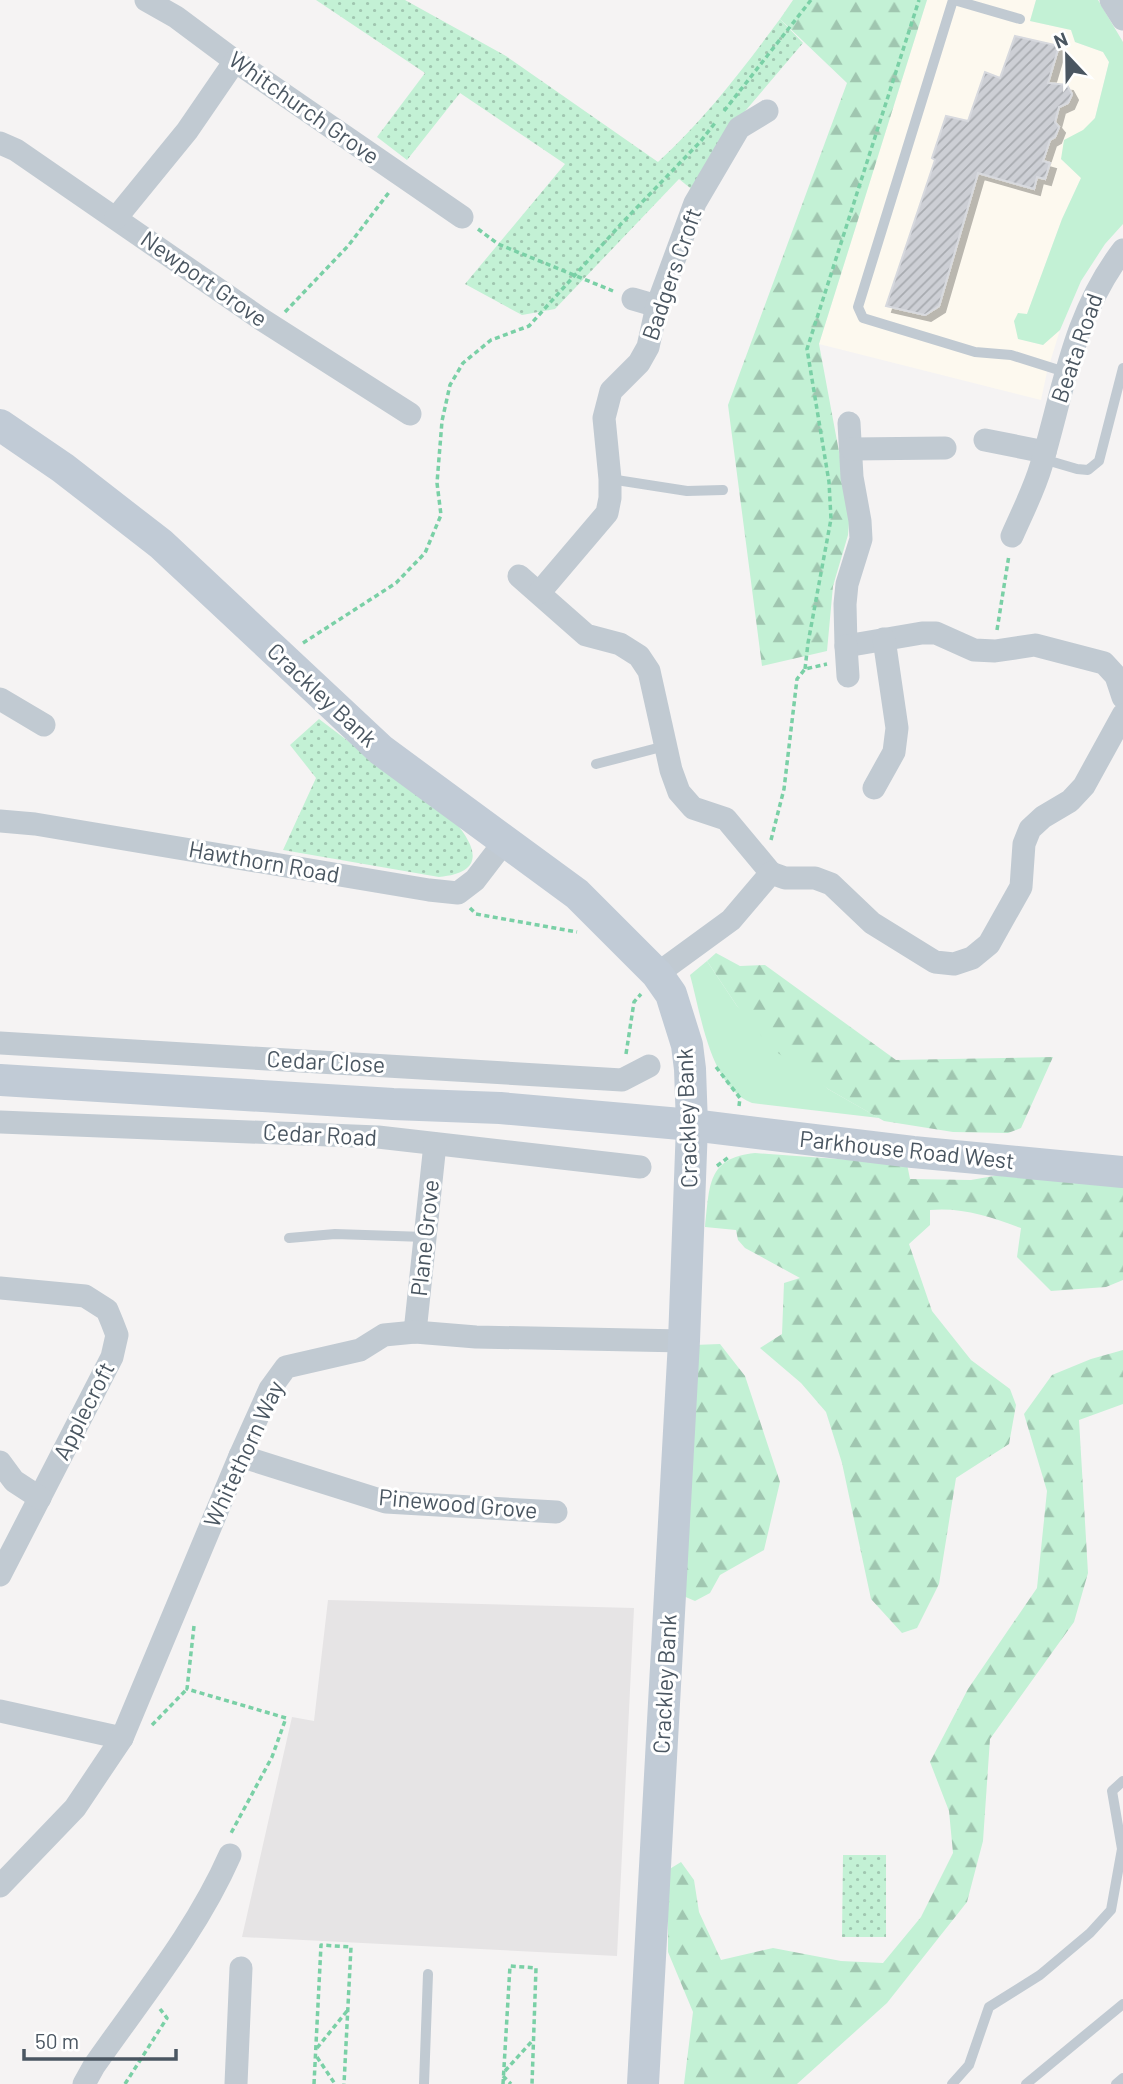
<svg xmlns="http://www.w3.org/2000/svg" width="1123" height="2084" font-family="Barlow,sans-serif">
<style>
.commercial{fill:#fdf9ef}
.education{fill:#e6e4e5}
.green{fill:#c3f1d5}
.forest{fill:url(#forest-firs)}
.park{fill:url(#park-dots)}
.building{fill:url(#building-hatch);stroke:#d7d9de;stroke-width:2;filter:url(#shadow)}
.lines{fill:none;stroke-linecap:round;stroke-linejoin:round}
.path{stroke:#7ad0a6;stroke-width:3.5;stroke-dasharray:5 3.5;stroke-linecap:butt}
.lane{stroke:#c1cad2;stroke-width:10}
.street{stroke:#c1cad2;stroke-width:23}
.secondary{stroke:#c1cbd6;stroke-width:32}
.labels{text-anchor:middle;stroke-width:6;stroke-linejoin:round;paint-order:stroke}
.street-label{font-size:23px;fill:#4a5661;stroke:#fff}
</style>
<defs>
<pattern id="forest-firs" width="22" height="20" patternUnits="userSpaceOnUse" patternTransform="scale(1.75)"><rect width="22" height="20" fill="#c3f1d5"/><path d="M5 1l3.5 6h-7zM16 11l3.5 6h-7z" fill="#a0c6b0"/></pattern>
<pattern id="park-dots" width="8" height="8" patternUnits="userSpaceOnUse" patternTransform="scale(1.75)"><rect width="8" height="8" fill="#c3f1d5"/><path d="M2 2h.1M6 6h.1" fill="none" stroke="#a0c6b0" stroke-width="1.8" stroke-linecap="round"/></pattern>
<pattern id="building-hatch" width="6" height="6" patternUnits="userSpaceOnUse" patternTransform="scale(1.75)"><rect width="6" height="6" fill="#cdcfd5"/><path d="M-1 1l2-2M0 6l6-6M5 7l2-2" fill="none" stroke="#a8abb0"/></pattern>
<filter id="shadow"><feDropShadow dx="6" dy="6" stdDeviation="0" flood-color="#0004"/></filter>
</defs>
<rect width="100%" height="100%" fill="#f5f3f3"/>
<!-- commercial -->
<path class="commercial" d="M 927,0 L 1036,0 L 1030,21 L 1071,30 L 1075,42 L 1103,52 L 1109,62 L 1095,118 L 1061,159 L 1081,178 L 1062,219 L 1027,314 L 1014,321 L 1019,339 L 1043,345 L 1060,330 L 1047,372 L 1041,400 L 819,344 Z"/>
<!-- education -->
<path class="education" d="M 328,1600 L 634,1608 L 617,1956 L 242,1937 L 292,1717 L 314,1721 Z"/>
<!-- green -->
<g class="green">
<path d="M 1036,0 L 1098,0 L 1123,42 L 1123,224 L 1105,244 L 1081,281 L 1060,330 L 1043,345 L 1018,339 L 1014,321 L 1018,313 L 1027,314 L 1062,219 L 1081,178 L 1061,159 L 1064,140 L 1083,130 L 1095,118 L 1109,62 L 1103,52 L 1075,42 L 1071,30 L 1030,21 Z"/>
<path d="M 707,961 L 737,1006 L 828,1089 L 879,1118 L 752,1103 C 710,1087 701,1014 690,975 Z"/>
</g>
<!-- forest -->
<g class="forest">
<path d="M 793,0 L 927,0 L 819,344 L 850,511 L 848,535 L 833,586 L 827,651 L 762,666 L 728,405 L 847,83 L 780,19 Z"/>
<path d="M 716,953 L 740,966 L 765,965 L 896,1060 L 1053,1057 L 1021,1128 L 1008,1133 L 953,1132 L 884,1121 L 828,1089 L 771,1048 L 737,1006 L 707,961 Z"/>
<path d="M 755,1153 L 907,1164 L 910,1179 L 971,1180 L 1011,1173 L 1123,1186 L 1123,1280 L 1106,1287 L 1051,1291 L 1017,1257 L 1021,1228 C 991,1217 962,1207 930,1210 L 930,1225 L 909,1244 L 932,1311 L 971,1360 L 1010,1389 L 1016,1405 L 1009,1444 L 956,1478 L 939,1584 L 917,1628 L 902,1633 L 871,1599 L 842,1463 L 826,1412 L 801,1383 L 760,1348 L 782,1334 L 784,1283 L 800,1278 L 745,1248 L 738,1240 L 736,1230 L 705,1227 C 710,1187 706,1158 755,1153 Z"/>
<path d="M 720,1344 L 745,1376 L 780,1482 L 764,1550 L 720,1575 L 710,1593 L 695,1601 L 681,1595 L 694,1345 Z"/>
<path d="M 1123,1350 L 1123,1404 L 1079,1420 L 1088,1573 L 1074,1622 L 990,1739 L 983,1841 L 967,1902 L 887,2003 L 797,2084 L 684,2084 L 693,2012 L 668,1952 L 668,1870 L 681,1862 L 694,1880 L 699,1912 L 721,1960 L 773,1948 L 841,1961 L 883,1963 L 921,1917 L 953,1853 L 949,1811 L 930,1762 L 968,1689 L 1037,1588 L 1047,1491 L 1024,1414 L 1052,1375 L 1091,1359 Z"/>
</g>
<!-- park -->
<g class="park">
<path d="M 316,0 L 405,0 L 506,56 L 658,162 C 705,119 742,70 780,19 L 803,43 L 735,123 L 695,192 L 679,179 L 555,309 L 522,315 L 465,284 L 565,164 L 460,93 L 407,160 L 377,137 L 425,73 Z"/>
<path d="M 319,719 L 455,822 C 479,850 483,873 439,877 L 283,850 L 316,778 L 290,745 Z"/>
<path d="M 843,1855 L 886,1855 L 886,1937 L 842,1937 Z"/>
</g>
<!-- building -->
<path class="building" d="M 1015,36 L 1059,46 L 1048,83 L 1067,85 L 1072,94 L 1068,103 L 1059,107 L 1055,122 L 1059,127 L 1055,137 L 1050,140 L 1043,161 L 1050,163 L 1045,179 L 1037,177 L 1034,189 L 978,173 L 939,306 L 925,315 L 886,306 L 935,160 L 932,158 L 946,116 L 968,121 L 985,72 L 1000,78 Z"/>
<g class="lines">
<!-- path -->
<g class="path">
<path d="M 724,111 L 811,0"/>
<path d="M 478,229 L 498,244 L 613,291"/>
<path d="M 285,312 L 348,246 L 390,191"/>
<path d="M 997,630 L 1009,555"/>
<path d="M 303,643 L 396,583 L 425,553 L 441,515 L 437,483 L 442,421 L 450,385 L 463,363 L 491,340 L 529,326 L 621,224 L 700,142 L 715,123"/>
<path d="M 805,669 L 808,643 L 831,519 L 829,482 L 807,349 L 919,0"/>
<path d="M 771,840 L 784,789 L 797,679 L 805,669 L 827,664"/>
<path d="M 470,908 L 476,914 L 577,932"/>
<path d="M 626,1054 L 634,1002 L 641,994"/>
<path d="M 716,1067 L 740,1098 L 739,1106"/>
<path d="M 717,1166 L 730,1156"/>
<path d="M 194,1626 L 187,1689 L 286,1718 L 272,1757 L 230,1835"/>
<path d="M 152,1725 L 187,1689"/>
<path d="M 317,2048 L 347,2011"/>
<path d="M 317,2057 L 335,2084"/>
<path d="M 505,2071 L 533,2040"/>
<path d="M 503,2076 L 511,2084"/>
<path d="M 125,2084 L 167,2018 L 160,2009"/>
<path d="M 314,2084 L 321,1945 L 351,1947 L 344,2084"/>
<path d="M 503,2084 L 510,1966 L 536,1968 L 532,2084"/>
</g>
<!-- lane -->
<g class="lane">
<path d="M 953,0 L 858,307 L 863,318 L 975,352 L 1011,355 L 1065,372"/>
<path d="M 954,0 L 1020,19"/>
<path d="M 1043,459 L 1077,469 L 1088,470 L 1099,461 L 1123,368"/>
<path d="M 610,479 L 687,491 L 723,490"/>
<path d="M 596,764 L 665,746"/>
<path d="M 289,1238 L 335,1234 L 425,1237"/>
<path d="M 424,2084 L 428,1974"/>
<path d="M 952,2084 L 969,2065 L 989,2007 L 1040,1975 L 1090,1933 L 1111,1910 L 1122,1849 L 1112,1791 L 1123,1781"/>
<path d="M 1026,2084 L 1123,2004"/>
<path d="M 1116,2084 L 1123,2078"/>
</g>
<!-- street -->
<g class="street">
<path d="M 146,0 L 176,17 L 235,61 L 462,217"/>
<path d="M 1111,0 L 1123,19"/>
<path d="M 0,143 L 16,150 L 261,319 L 410,414"/>
<path d="M 116,218 L 187,131 L 235,61"/>
<path d="M 633,299 L 657,306"/>
<path d="M 849,423 L 852,477 L 860,521 L 861,539 L 847,584 L 845,604 L 846,646 L 922,633 L 936,633 L 974,650 L 995,651 L 1035,645 L 1104,663 L 1116,676 L 1123,697"/>
<path d="M 985,440 L 1045,452"/>
<path d="M 852,449 L 945,448"/>
<path d="M 1012,536 C 1022,513 1034,490 1041,466 C 1064,389 1073,315 1123,250"/>
<path d="M 519,576 L 586,635 L 620,644 L 639,656 L 649,671 L 671,770 L 679,792 L 693,808 L 726,819 L 771,873"/>
<path d="M 539,593 L 607,513 L 610,498 L 610,479 L 604,418 L 611,391 L 639,363 L 648,347 L 657,306 L 695,203 L 739,128 L 767,111"/>
<path d="M 846,646 L 848,676"/>
<path d="M 0,699 L 44,725"/>
<path d="M 874,788 L 894,752 L 897,728 L 884,639"/>
<path d="M 0,821 L 35,824 L 429,890 L 458,893 L 475,880 L 505,841"/>
<path d="M 657,974 L 731,920 L 771,873 L 785,878 L 815,878 L 831,884 L 872,923 L 935,962 L 954,964 L 972,958 L 989,944 L 1021,887 L 1024,844 L 1030,829 L 1043,817 L 1070,801 L 1084,786 L 1123,715"/>
<path d="M 0,1043 L 622,1080 L 649,1066"/>
<path d="M 0,1122 L 378,1137 L 640,1167"/>
<path d="M 0,1288 L 85,1296 L 107,1310 L 112,1322 L 117,1335 L 112,1357 L 0,1575"/>
<path d="M 415,1332 L 435,1144"/>
<path d="M 240,1456 L 386,1502 L 556,1512"/>
<path d="M 0,1462 L 14,1481 L 40,1498"/>
<path d="M 0,1711 L 122,1738"/>
<path d="M 0,1886 L 75,1808 L 122,1738 L 240,1456 L 270,1389 L 286,1367 L 360,1350 L 384,1335 L 415,1332 L 476,1337 L 684,1341"/>
<path d="M 84,2084 L 94,2066 C 142,1997 196,1932 230,1855"/>
<path d="M 236,2084 L 241,1968"/>
</g>
<!-- secondary -->
<g class="secondary">
<path d="M 0,425 L 63,468 L 161,544 L 381,750 L 577,894 L 657,974 L 671,994 L 687,1045 L 690,1069 L 692,1125 L 684,1341 L 643,2084"/>
<path d="M 0,1080 L 393,1104 L 500,1108 L 692,1125 L 913,1152 L 1123,1172"/>
</g>
</g>
<g class="labels">
<!-- street labels -->
<g class="street-label">
<text transform="translate(304 108) rotate(35)" y="8">Whitchurch Grove</text>
<text transform="translate(672 274) rotate(-71)" y="8">Badgers Croft</text>
<text transform="translate(204 279) rotate(35)" y="8">Newport Grove</text>
<text transform="translate(1077 348) rotate(-71)" y="8">Beata Road</text>
<text transform="translate(322 695) rotate(43)" y="8">Crackley Bank</text>
<text transform="translate(264 862) rotate(10)" y="8">Hawthorn Road</text>
<text transform="translate(326 1062) rotate(3)" y="8">Cedar Close</text>
<text transform="translate(687 1118) rotate(-92)" y="8">Crackley Bank</text>
<text transform="translate(320 1135) rotate(3)" y="8">Cedar Road</text>
<text transform="translate(907 1150) rotate(6)" y="8">Parkhouse Road West</text>
<text transform="translate(425 1238) rotate(-84)" y="8">Plane Grove</text>
<text transform="translate(84 1411) rotate(-63)" y="8">Applecroft</text>
<text transform="translate(244 1454) rotate(-65)" y="8">Whitethorn Way</text>
<text transform="translate(458 1504) rotate(5)" y="8">Pinewood Grove</text>
<text transform="translate(665 1684) rotate(-87)" y="8">Crackley Bank</text>
</g>
</g>
<!-- north arrow -->
<g transform="translate(1067 56) rotate(338)" stroke="#ffffff" stroke-width="5" paint-order="stroke">
<path d="M0-5L12 26L0 18L-12 26Z" fill="#4a5661"/>
<text y="-10" font-size="19" font-weight="bold" text-anchor="middle" fill="#4a5661">N</text>
</g>
<!-- scale -->
<path d="M24 2049v10h152v-10" fill="none" stroke="#4a5661" stroke-width="3.5"/>
<text x="35" y="2049" font-size="21" fill="#4a5661" stroke="#ffffff" stroke-width="5" paint-order="stroke">50 m</text>
</svg>
